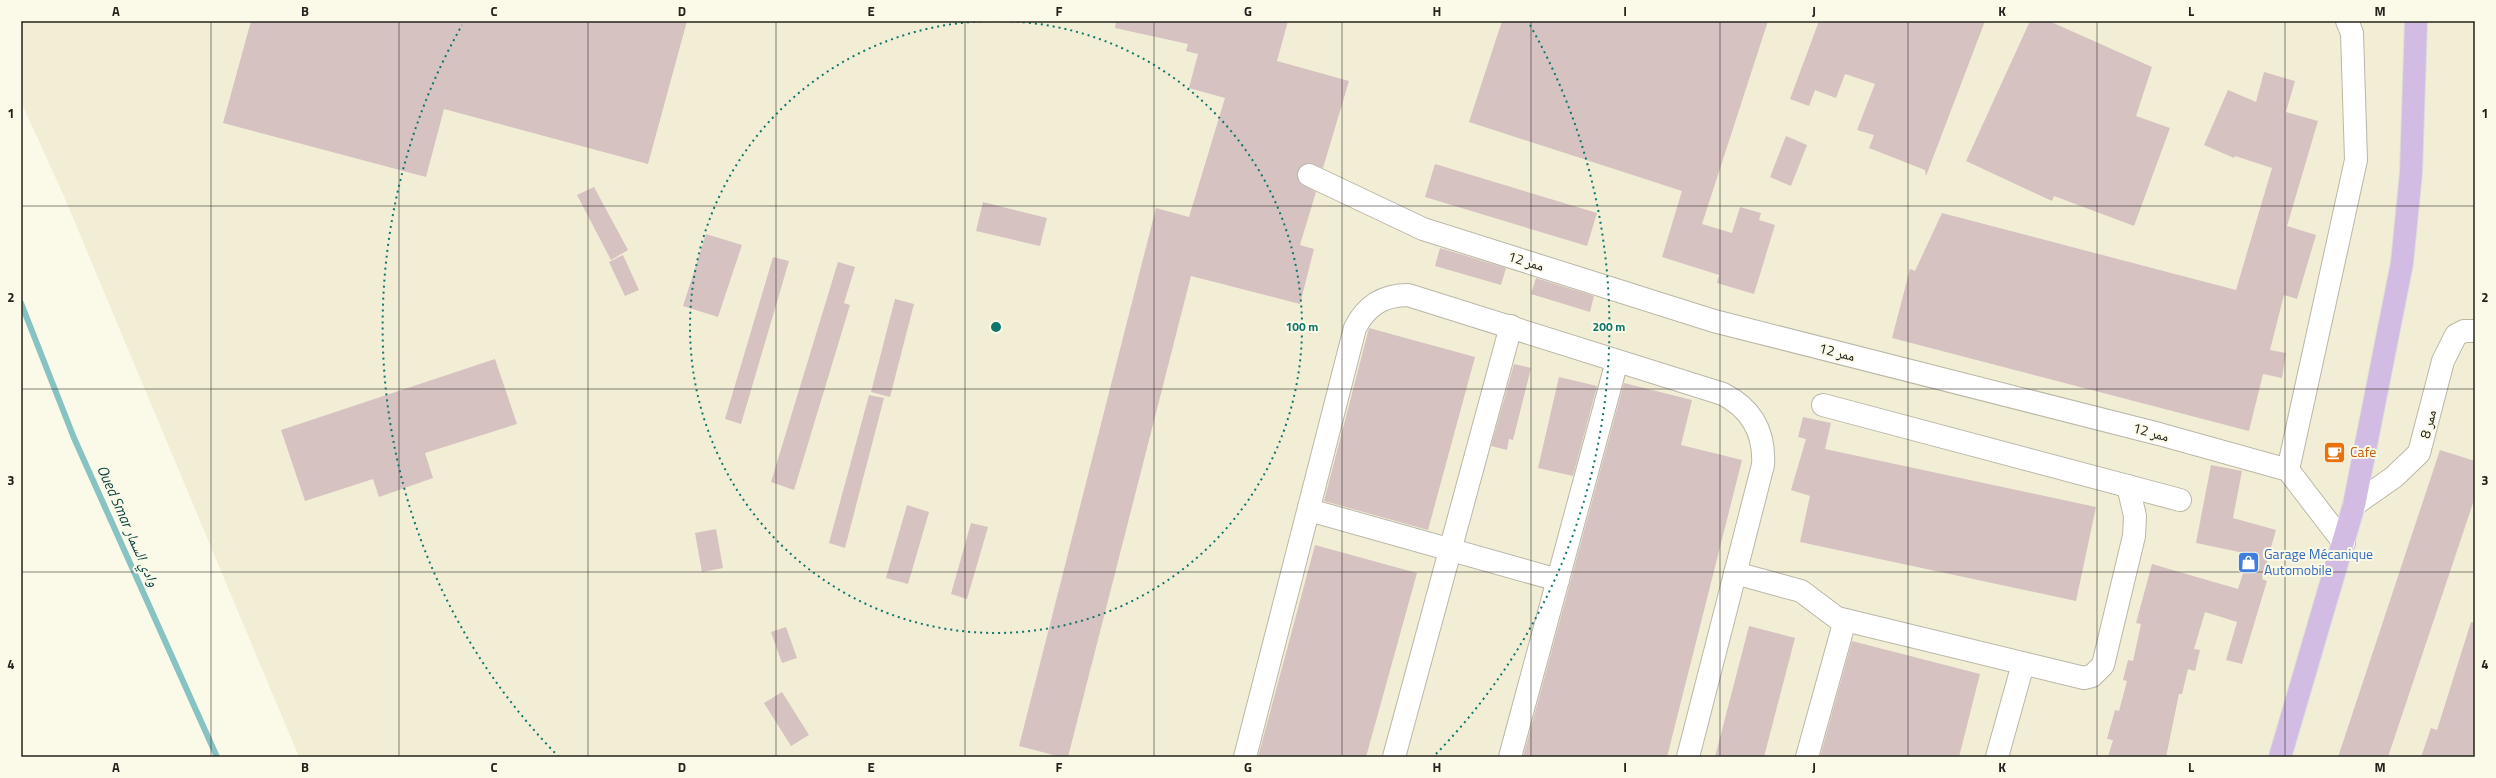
<svg xmlns="http://www.w3.org/2000/svg" width="2496" height="778" font-family="'Titillium Web','Noto Naskh Arabic',sans-serif">
<style>
.built{fill:#f2eed6}
.lines{fill:none;stroke-linecap:round;stroke-linejoin:round}
.stream{stroke:#87c3c2;stroke-width:6}
.building{fill:#d6c2c1}
.minor-casing{stroke:#bab7a7;stroke-width:24}
.major-casing{stroke:#dcdcdb;stroke-width:24}
.minor{stroke:#fff;stroke-width:22}
.major{stroke:#d3bce3;stroke-width:22}
.grid{fill:none;stroke:#24231d;stroke-width:1;stroke-opacity:0.55}
.ring{fill:none;stroke:#0f766e;stroke-width:2;stroke-dasharray:2 4}
.labels{text-anchor:middle;stroke-width:4;stroke-linejoin:round;paint-order:stroke}
.street-label{font-size:14px;fill:#24231d;stroke:#fbf9e8}
.food-label{font-size:14px;fill:#c56008;stroke:#fbf9e8;text-anchor:start}
.shop-label{font-size:14px;fill:#366cbe;stroke:#fbf9e8;text-anchor:start}
.water-label{font-size:15px;font-style:italic;fill:#0c4444;stroke:#fbf9e8}
.centre{fill:#0f766e;stroke:#fbf9e8;stroke-width:2}
.ring-label{font-size:12px;text-anchor:middle;font-weight:bold;fill:#0f766e;stroke:#fbf9e8;stroke-width:4;stroke-linejoin:round;paint-order:stroke}
.neatline{fill:none;stroke:#24231d;stroke-width:1.5}
.grid-label{font-size:13px;text-anchor:middle;font-weight:bold;fill:#24231d}
</style>
<rect width="100%" height="100%" fill="#fbf9e8"/>
<!-- built -->
<path class="built" d="M 21,21 L 2475,21 L 2475,757 L 299,757 L 63,194 L 21,102 Z"/>
<g class="lines">
<!-- stream -->
<path class="stream" d="M 21,303 L 74,438 L 217,757"/>
</g>
<!-- building -->
<g class="building">
<path d="M 251,21 L 687,21 L 648,164 L 444,109 L 426,177 L 223,123 Z"/>
<path d="M 1116,21 L 1288,21 L 1277,61 L 1349,81 L 1323,168 L 1308,163 L 1298,170 L 1299,182 L 1316,192 L 1300,245 L 1314,249 L 1300,304 L 1191,276 L 1068,757 L 1061,757 L 1019,746 L 1156,208 L 1189,217 L 1225,98 L 1189,88 L 1198,54 L 1186,51 L 1188,44 L 1115,28 Z"/>
<path d="M 1502,21 L 1768,21 L 1702,224 L 1732,233 L 1740,207 L 1761,213 L 1759,220 L 1775,225 L 1754,294 L 1717,283 L 1719,275 L 1662,257 L 1682,191 L 1469,122 Z"/>
<path d="M 1819,21 L 1985,21 L 1926,176 L 1925,170 L 1869,148 L 1874,135 L 1857,130 L 1875,84 L 1845,74 L 1836,98 L 1815,90 L 1809,106 L 1790,99 Z"/>
<path d="M 2030,21 L 2049,21 L 2152,67 L 2136,116 L 2170,128 L 2134,226 L 2054,196 L 2052,201 L 1966,161 Z"/>
<path d="M 2264,72 L 2295,81 L 2286,112 L 2318,121 L 2287,226 L 2316,235 L 2297,299 L 2284,295 L 2270,350 L 2286,353 L 2282,378 L 2263,374 L 2249,431 L 1892,338 L 1910,269 L 1915,271 L 1942,213 L 2236,290 L 2272,168 L 2235,156 L 2234,158 L 2204,145 L 2228,90 L 2256,102 Z"/>
<path d="M 1786,136 L 1807,145 L 1791,186 L 1770,177 Z"/>
<path d="M 1435,164 L 1597,213 L 1587,246 L 1425,197 Z"/>
<path d="M 594,187 L 628,250 L 611,260 L 577,195 Z"/>
<path d="M 983,202 L 1047,218 L 1040,246 L 976,231 Z"/>
<path d="M 706,234 L 742,245 L 718,317 L 683,306 Z"/>
<path d="M 1440,248 L 1506,268 L 1501,285 L 1435,266 Z"/>
<path d="M 623,255 L 639,290 L 625,296 L 609,262 Z"/>
<path d="M 773,257 L 789,261 L 741,424 L 725,419 Z"/>
<path d="M 838,262 L 855,267 L 844,303 L 850,305 L 794,490 L 771,482 Z"/>
<path d="M 1536,278 L 1594,296 L 1590,312 L 1531,294 Z"/>
<path d="M 895,299 L 914,304 L 890,397 L 871,392 Z"/>
<path d="M 1369,328 L 1475,357 L 1428,530 L 1324,501 Z"/>
<path d="M 495,359 L 517,424 L 425,453 L 433,478 L 379,497 L 373,479 L 305,501 L 281,430 Z"/>
<path d="M 1514,364 L 1531,368 L 1513,440 L 1509,439 L 1507,450 L 1491,446 Z"/>
<path d="M 1559,377 L 1597,386 L 1573,476 L 1538,468 Z"/>
<path d="M 1624,383 L 1692,400 L 1681,445 L 1742,460 L 1667,757 L 1523,757 Z"/>
<path d="M 869,395 L 884,398 L 845,548 L 829,543 Z"/>
<path d="M 1803,417 L 1831,423 L 1825,449 L 2096,507 L 2076,601 L 1800,542 L 1810,496 L 1791,490 L 1806,439 L 1798,437 Z"/>
<path d="M 2440,450 L 2475,461 L 2475,497 L 2388,757 L 2338,757 Z"/>
<path d="M 2211,465 L 2242,471 L 2233,518 L 2276,530 L 2262,579 L 2267,581 L 2242,664 L 2226,660 L 2237,622 L 2205,612 L 2194,649 L 2200,650 L 2195,671 L 2188,669 L 2182,694 L 2179,694 L 2166,757 L 2108,757 L 2113,740 L 2107,739 L 2115,710 L 2119,711 L 2127,681 L 2123,680 L 2128,660 L 2133,661 L 2141,624 L 2136,623 L 2152,564 L 2238,589 L 2249,554 L 2196,543 Z"/>
<path d="M 907,505 L 929,512 L 908,584 L 886,578 Z"/>
<path d="M 971,523 L 988,527 L 967,599 L 951,594 Z"/>
<path d="M 716,529 L 723,568 L 702,572 L 695,533 Z"/>
<path d="M 1315,545 L 1417,573 L 1366,757 L 1258,757 Z"/>
<path d="M 2471,622 L 2475,623 L 2475,749 L 2472,757 L 2421,757 L 2431,728 L 2437,730 Z"/>
<path d="M 1749,626 L 1795,638 L 1764,757 L 1715,757 Z"/>
<path d="M 786,627 L 797,658 L 782,663 L 771,632 Z"/>
<path d="M 1852,641 L 1980,674 L 1959,757 L 1820,757 Z"/>
<path d="M 782,692 L 809,735 L 791,746 L 764,703 Z"/>
</g>
<g class="lines">
<defs>
<g id="minor">
<path d="M 1309,175 L 1423,229 L 1714,321 L 2159,434 L 2288,470 L 2344,543"/>
<path d="M 1823,405 L 2180,500"/>
<path d="M 2288,470 L 2356,160 L 2352,33 L 2347,21"/>
<path d="M 2354,505 L 2394,477 L 2419,453 L 2443,361 L 2456,335 L 2464,331 L 2475,331"/>
<path d="M 1309,510 L 1558,580"/>
<path d="M 1735,573 L 1801,591 L 1837,618 L 2084,678 L 2092,676 L 2103,665 L 2134,536 L 2135,516 L 2128,486"/>
<path d="M 1245,757 L 1355,328 C 1366,306 1383,295 1408,295 L 1723,394 C 1752,409 1765,433 1763,465 L 1688,757"/>
<path d="M 1394,757 L 1511,326"/>
<path d="M 1510,757 L 1617,361"/>
<path d="M 1807,757 L 1845,620"/>
<path d="M 1997,757 L 2023,664"/>
</g>
<path id="major" d="M 2280,757 L 2354,505 L 2402,263 L 2411,173 L 2416,21"/>
</defs>
<!-- minor casing -->
<use href="#minor" class="minor-casing"/>
<!-- major casing -->
<use href="#major" class="major-casing"/>
<!-- minor -->
<use href="#minor" class="minor"/>
<!-- major -->
<use href="#major" class="major"/>
</g>
<!-- grid -->
<path class="grid" d="M 211,21 L 211,757M 399,21 L 399,757M 588,21 L 588,757M 776,21 L 776,757M 965,21 L 965,757M 1154,21 L 1154,757M 1342,21 L 1342,757M 1531,21 L 1531,757M 1720,21 L 1720,757M 1908,21 L 1908,757M 2097,21 L 2097,757M 2285,21 L 2285,757M 21,206 L 2475,206M 21,389 L 2475,389M 21,572 L 2475,572"/>
<!-- distance rings -->
<g class="ring">
<path d="M999 21A306 306 0 1 1 993 21"/>
<path d="M559 757A613 613 0 0 1 462 25M1530 25A613 613 0 0 1 1433 757"/>
</g>
<!-- icons -->
<defs>
<symbol id="cafe-square" viewBox="-11 -11 22 22"><rect x="-9" y="-9" width="18" height="18" rx="4" fill="#e8710a" stroke="#fbf9e8"/><path d="M-5.5-4.5H6V0H3Q3 3.5 0 3.5H-2.5Q-5.5 3.5-5.5 0ZM3-3.2v2h1.7v-2ZM-6 4.5H4V6H-6Z" fill="#fff"/></symbol>
<symbol id="shop-square" viewBox="-11 -11 22 22"><rect x="-9" y="-9" width="18" height="18" rx="4" fill="#3f7fe0" stroke="#fbf9e8"/><path d="M-5-2.5h2.3a2.7 3.5 0 0 1 5.4 0H5L5.5 6h-11ZM-1.5-2.5h3a1.5 2.3 0 0 0-3 0Z" fill="#fff"/></symbol>
</defs>
<g fill-rule="evenodd">
<use href="#cafe-square" x="2322" y="440" width="25" height="25"/>
<use href="#shop-square" x="2236" y="550" width="25" height="25"/>
</g>
<g class="labels">
<!-- street labels -->
<g class="street-label">
<text transform="translate(1526 261) rotate(17)" y="5">ممر 12</text>
<text transform="translate(1837 352) rotate(14)" y="5">ممر 12</text>
<text transform="translate(2428 424) rotate(-76)" y="5">ممر 8</text>
<text transform="translate(2151 432) rotate(15)" y="5">ممر 12</text>
</g>
<!-- food labels -->
<g class="food-label">
<text x="2350" y="457">Cafe</text>
</g>
<!-- shop labels -->
<g class="shop-label">
<text x="2264" y="559">Garage Mécanique<tspan x="2264" dy="16">Automobile</tspan></text>
</g>
<!-- water labels -->
<g class="water-label">
<text transform="translate(128 526) rotate(66)" y="5">Oued Smar وادي السمار</text>
</g>
</g>
<circle cx="996" cy="327" r="6" class="centre"/>
<g class="ring-label">
<text x="1302" y="331">100 m</text>
<text x="1609" y="331">200 m</text>
</g>
<!-- border -->
<rect width="2496" height="778" fill="none" stroke="#fbf9e8" stroke-width="44"/>
<rect x="22" y="22" width="2452" height="734" class="neatline"/>
<g class="grid-label">
<text x="116" y="16">A</text>
<text x="305" y="16">B</text>
<text x="494" y="16">C</text>
<text x="682" y="16">D</text>
<text x="871" y="16">E</text>
<text x="1059" y="16">F</text>
<text x="1248" y="16">G</text>
<text x="1437" y="16">H</text>
<text x="1625" y="16">I</text>
<text x="1814" y="16">J</text>
<text x="2002" y="16">K</text>
<text x="2191" y="16">L</text>
<text x="2380" y="16">M</text>
<text x="11" y="118">1</text>
<text x="2485" y="118">1</text>
<text x="11" y="302">2</text>
<text x="2485" y="302">2</text>
<text x="11" y="485">3</text>
<text x="2485" y="485">3</text>
<text x="11" y="669">4</text>
<text x="2485" y="669">4</text>
<text x="116" y="772">A</text>
<text x="305" y="772">B</text>
<text x="494" y="772">C</text>
<text x="682" y="772">D</text>
<text x="871" y="772">E</text>
<text x="1059" y="772">F</text>
<text x="1248" y="772">G</text>
<text x="1437" y="772">H</text>
<text x="1625" y="772">I</text>
<text x="1814" y="772">J</text>
<text x="2002" y="772">K</text>
<text x="2191" y="772">L</text>
<text x="2380" y="772">M</text>
</g>
</svg>
